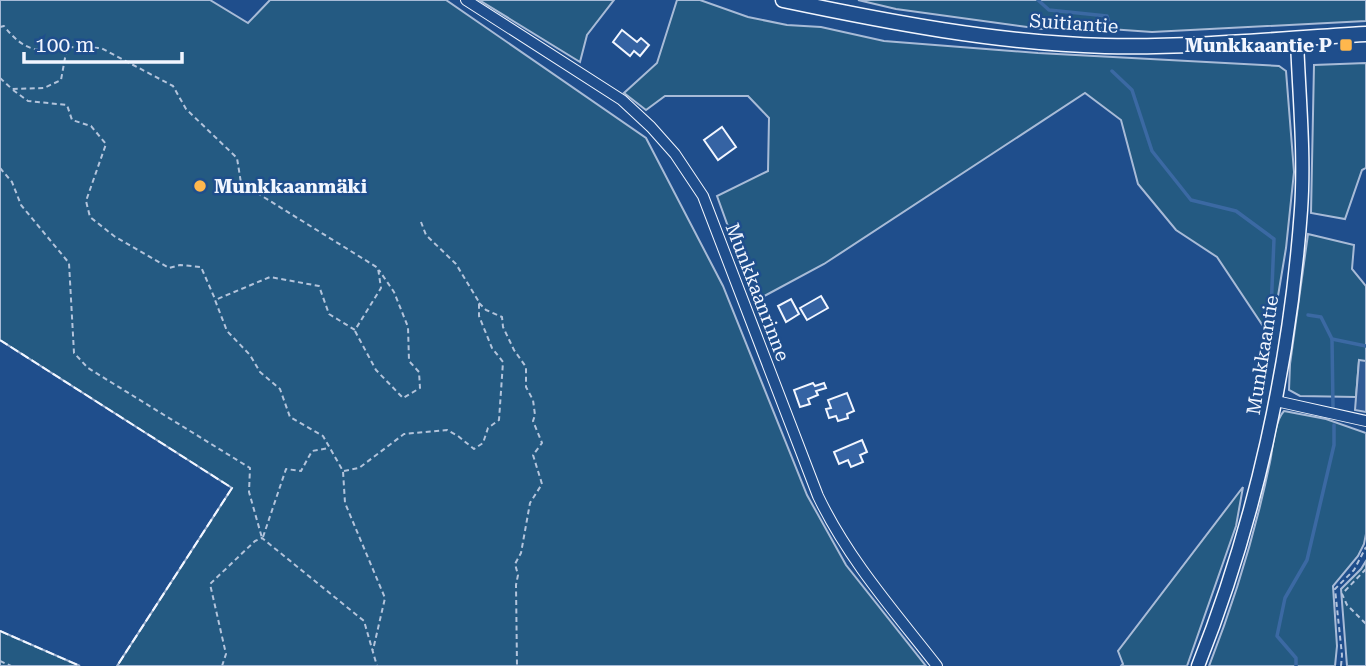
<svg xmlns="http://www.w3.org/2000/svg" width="1366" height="666" font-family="'Roboto Serif',serif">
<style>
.green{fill:#245a82;stroke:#a8bbd7;stroke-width:2}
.parking{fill:#305b95;stroke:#a8bbd7;stroke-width:2}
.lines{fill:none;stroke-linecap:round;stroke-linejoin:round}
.stream{stroke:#3b69a3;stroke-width:3.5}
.building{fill:#3563a3;stroke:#f2f6ff;stroke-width:2}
.minor-casing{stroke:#f2f6ff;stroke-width:12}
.tertiary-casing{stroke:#f2f6ff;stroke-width:15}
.secondary-casing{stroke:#f2f6ff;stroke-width:17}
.path{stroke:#b3c4dc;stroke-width:2;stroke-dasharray:5 3.5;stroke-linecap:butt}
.minor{stroke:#1f4e8c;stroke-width:10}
.tertiary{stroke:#1f4e8c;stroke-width:12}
.secondary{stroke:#1f4e8c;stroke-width:14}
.fence{stroke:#f2f6ff;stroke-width:2;stroke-dasharray:9 3.5;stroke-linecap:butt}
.poi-dot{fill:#ffb74d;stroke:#1f4e8c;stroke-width:2.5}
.labels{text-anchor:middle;stroke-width:5;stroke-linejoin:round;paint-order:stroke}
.street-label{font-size:19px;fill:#f2f6ff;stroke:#1f4e8c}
.poi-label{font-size:19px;font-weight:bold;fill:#f2f6ff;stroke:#1f4e8c;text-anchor:end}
</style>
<rect width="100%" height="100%" fill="#1f4e8c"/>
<!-- green -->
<g class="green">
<path d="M 0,0 L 210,0 L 248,23 L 270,0 L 446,0 L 646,138 L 723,286 L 807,495 L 846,565 L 926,666 L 117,666 L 232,488 L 0,340 Z"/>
<path d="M 479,0 L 614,0 L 587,35 L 580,62 Z"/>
<path d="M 677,0 L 700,0 L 748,17 L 787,25 L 821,27 L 884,41 L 1038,53 L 1279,66 L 1286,71 L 1294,172 L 1286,248 L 1271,338 L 1217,257 L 1176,230 L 1138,184 L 1121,120 L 1085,93 L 824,264 L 755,301 L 717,196 L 768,171 L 769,118 L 748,96 L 665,96 L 646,110 L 624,93 L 657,63 Z"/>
<path d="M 858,0 L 1366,0 L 1366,21 L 1152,32 L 1081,27 L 1042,29 L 896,9 Z"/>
<path d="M 1366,63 L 1366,168 L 1362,170 L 1345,219 L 1311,213 L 1314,65 Z"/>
<path d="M 1308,234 L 1354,245 L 1352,269 L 1366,286 L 1366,361 L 1359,361 L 1356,397 L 1300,396 L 1289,390 L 1290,364 Z"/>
<path d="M 1284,411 L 1326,419 L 1366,433 L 1366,534 L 1364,544 L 1358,556 L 1333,586 L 1337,646 L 1335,666 L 1209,666 C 1234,602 1256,530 1270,462 C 1273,448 1274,422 1284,411 Z"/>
<path d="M 1243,487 L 1236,526 L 1187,666 L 1121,666 L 1123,664 L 1118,651 Z"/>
<path d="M 1366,561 L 1366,666 L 1347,666 L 1341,589 L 1361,569 Z"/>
<path d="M 0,631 L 80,666 L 0,666 Z"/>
</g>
<!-- parking -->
<path class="parking" d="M 1359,360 L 1366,361 L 1366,412 L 1355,410 Z"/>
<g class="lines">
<!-- stream -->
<g class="stream">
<path d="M 1038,0 L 1049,10 L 1107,16 L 1111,28"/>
<path d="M 1112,71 L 1132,90 L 1152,151 L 1191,200 L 1236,211 L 1274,239 L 1271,312"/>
<path d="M 1308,315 L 1321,317 L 1332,339 L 1333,407"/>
<path d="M 1332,339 L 1366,346"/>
<path d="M 1296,666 L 1296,658 L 1277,636 L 1285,598 L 1307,560 L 1334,445 L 1334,425"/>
</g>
</g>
<!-- building -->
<g class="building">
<path d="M 622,30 L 637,42 L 641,38 L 649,45 L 640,56 L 634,51 L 630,56 L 613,42 Z"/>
<path d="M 722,127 L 736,147 L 718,160 L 704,140 Z"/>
<path d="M 821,296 L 828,308 L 807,320 L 800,308 Z"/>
<path d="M 791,299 L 799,314 L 786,322 L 778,306 Z"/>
<path d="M 813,383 L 815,386 L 824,383 L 826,388 L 816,391 L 818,395 L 808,399 L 810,404 L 800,407 L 794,390 Z"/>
<path d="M 847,393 L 854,411 L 847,414 L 848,418 L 838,421 L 836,416 L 829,418 L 826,409 L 831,408 L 828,400 Z"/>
<path d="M 862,440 L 867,452 L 860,455 L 863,462 L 851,467 L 848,460 L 839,464 L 834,452 Z"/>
</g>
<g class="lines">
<defs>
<g id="minor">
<path d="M 466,0 L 622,100 L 651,127 L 675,154 L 703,196 L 818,496 C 848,559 894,611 937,666"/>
<path d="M 1276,401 L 1366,421"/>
</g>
<path id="tertiary" d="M 1198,666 C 1255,523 1290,364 1301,210 C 1305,154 1299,96 1297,40"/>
<path id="secondary" d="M 783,0 C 888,22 997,43 1105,46 C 1193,48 1279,39 1366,34"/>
</defs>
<!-- minor casing -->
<use href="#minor" class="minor-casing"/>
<!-- tertiary casing -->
<use href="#tertiary" class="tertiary-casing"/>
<!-- secondary casing -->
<use href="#secondary" class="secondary-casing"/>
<!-- path -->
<g class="path">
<path d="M 0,27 L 4,26 C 23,50 37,54 66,47"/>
<path d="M 0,78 L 12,89 L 44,88 L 61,80 L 67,47 L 101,48 L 173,86 L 186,109 L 237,158 L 241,183 L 378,268 L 381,288 L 355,330 L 329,314 L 319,286 L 270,277 L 215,300 L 227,331 L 250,355 L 260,372 L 280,389 L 290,417 L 323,436 L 343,471 L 345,503 L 385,598 L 373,650"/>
<path d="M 13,90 L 28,101 L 67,105 L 72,120 L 91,126 L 106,144 L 86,201 L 90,217 L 114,236 L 169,268 L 180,265 L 201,267 L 215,299"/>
<path d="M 0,168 L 12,182 L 21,205 L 69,263 L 74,353 L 88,368 L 250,468 L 249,492 L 262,538"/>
<path d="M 479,303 L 486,310 L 502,317 L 503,327 L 514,350 L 526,367 L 526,387 L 533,400 L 535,415 L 533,421 L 542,443 L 533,455 L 542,484 L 530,503 L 521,553 L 515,564 L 518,575 L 516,585 L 517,666"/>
<path d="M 355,331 L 376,370 L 403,398 L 420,388 L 419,372 L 409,361 L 408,327 L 394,292 L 379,270"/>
<path d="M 344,471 L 359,468 L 404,434 L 447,430 L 458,436 L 474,449 L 483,443 L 488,428 L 499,420 L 503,362 L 492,348 L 479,316 L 479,302 L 456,264 L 426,235 L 421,222"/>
<path d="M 263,537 L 286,469 L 301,471 L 312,451 L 329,448"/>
<path d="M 1366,569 L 1342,594 L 1347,605 L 1366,624"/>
<path d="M 0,661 L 11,666"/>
<path d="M 222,666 L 226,654 L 210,584 L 255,541 L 262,538 L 364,621 L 377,666"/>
<path d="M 1341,666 L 1342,655 L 1335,589 L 1354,570 L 1366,547"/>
</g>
<!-- minor -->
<use href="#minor" class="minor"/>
<!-- tertiary -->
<use href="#tertiary" class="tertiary"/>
<!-- secondary -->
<use href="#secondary" class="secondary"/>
<!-- fence -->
<g class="fence">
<path d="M 0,340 L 232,488 L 117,666"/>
<path d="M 0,631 L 80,666"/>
</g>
</g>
<!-- markers -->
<g class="poi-dot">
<rect x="1339" y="38" width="14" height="14" rx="3.5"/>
<circle cx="200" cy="186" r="7"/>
</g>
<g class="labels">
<!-- street labels -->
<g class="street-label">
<text transform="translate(1074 23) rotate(4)" y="7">Suitiantie</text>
<text transform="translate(758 292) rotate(69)" y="7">Munkkaanrinne</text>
<text transform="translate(1262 355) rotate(-81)" y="7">Munkkaantie</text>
</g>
<!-- poi labels -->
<g class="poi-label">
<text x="1332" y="52">Munkkaantie P</text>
<text x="214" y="193" text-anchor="start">Munkkaanmäki</text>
</g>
</g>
<!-- scale -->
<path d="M24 52v10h158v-10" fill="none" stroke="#f2f6ff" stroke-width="3.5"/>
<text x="35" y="52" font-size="21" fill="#f2f6ff" stroke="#1f4e8c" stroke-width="5" paint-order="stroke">100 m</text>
</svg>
